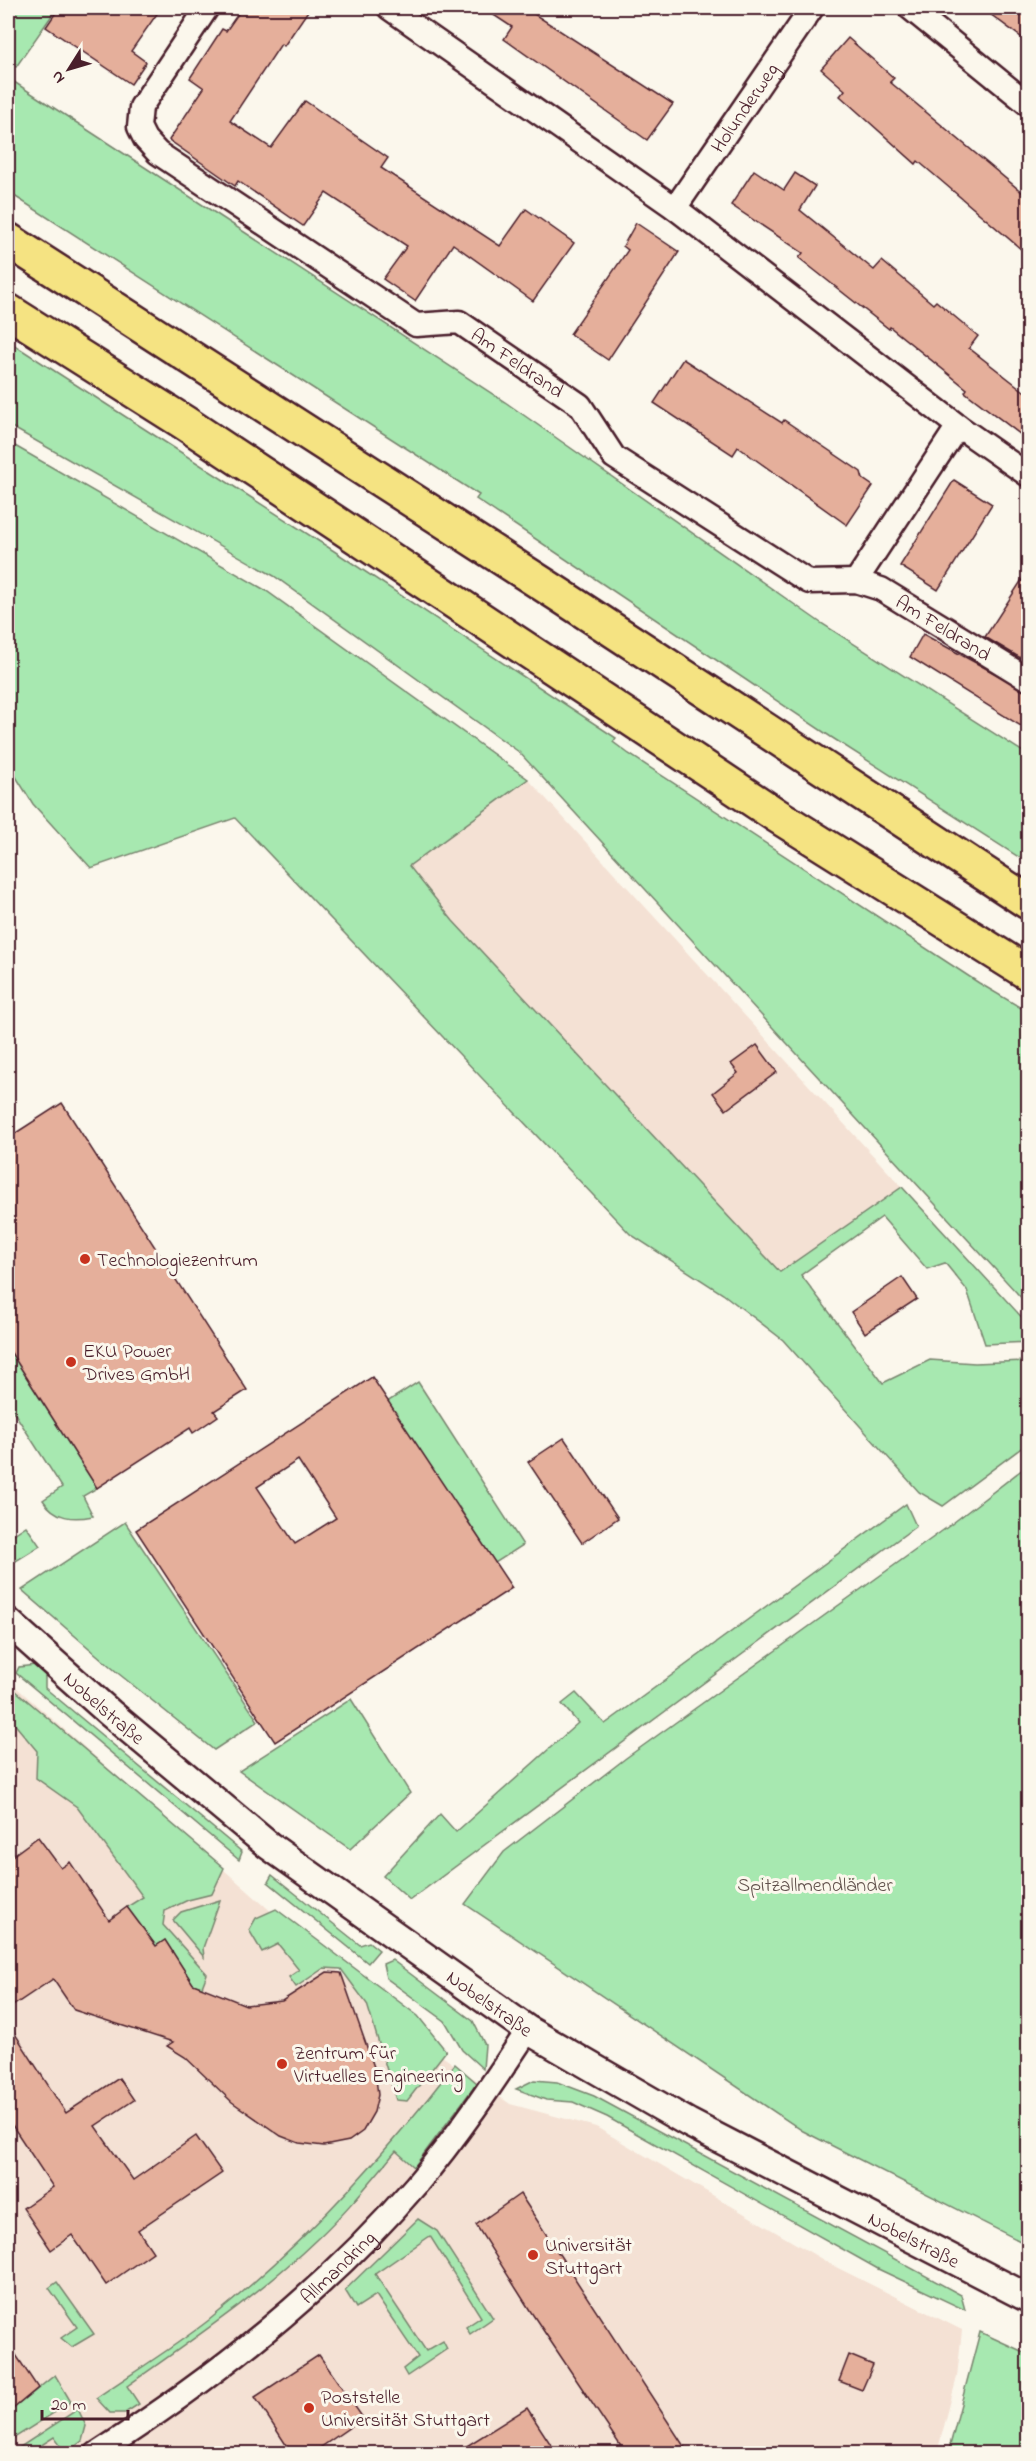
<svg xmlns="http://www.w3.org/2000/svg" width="1036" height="2461" font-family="'Indie Flower',sans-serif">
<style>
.built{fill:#f4e1d4}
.green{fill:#a7e8b0;stroke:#78846e;stroke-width:1.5}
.building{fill:#e5af9b;stroke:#4a1f2b;stroke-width:1.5;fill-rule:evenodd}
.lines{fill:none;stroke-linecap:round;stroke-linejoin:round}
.minor-casing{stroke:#4a1f2b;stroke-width:27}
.tertiary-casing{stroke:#4a1f2b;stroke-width:32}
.trunk-casing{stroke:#4a1f2b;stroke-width:38}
.minor{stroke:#fbf7ec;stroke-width:22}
.tertiary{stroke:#fbf7ec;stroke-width:27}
.trunk{stroke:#f5e382;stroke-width:33}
.poi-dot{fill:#c8321e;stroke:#fbf7ec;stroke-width:2}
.labels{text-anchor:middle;stroke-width:6;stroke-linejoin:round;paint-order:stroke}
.street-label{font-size:20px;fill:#4a1f2b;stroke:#fbf7ec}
.poi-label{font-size:20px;fill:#4a1f2b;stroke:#fbf7ec;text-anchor:start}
.park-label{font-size:20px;fill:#61514c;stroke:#fbf7ec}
</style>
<rect width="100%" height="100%" fill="#fbf7ec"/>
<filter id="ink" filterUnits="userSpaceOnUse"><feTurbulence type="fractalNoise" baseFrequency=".0167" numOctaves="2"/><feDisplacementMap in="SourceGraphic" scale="12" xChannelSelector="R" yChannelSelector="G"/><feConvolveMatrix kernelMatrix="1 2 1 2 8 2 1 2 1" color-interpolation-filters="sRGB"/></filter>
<g filter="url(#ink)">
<!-- built -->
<g class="built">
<path d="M 528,779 L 902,1187 L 780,1272 L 453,921 L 408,866 Z"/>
<path d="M 8,1680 L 439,2059 L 442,2056 L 510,2104 L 596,2127 L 832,2265 L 962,2330 L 957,2377 L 937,2453 L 8,2453 Z"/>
</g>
<!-- green -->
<g class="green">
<path d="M 8,8 L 57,8 L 16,67 L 8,62 Z"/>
<path d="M 8,78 L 505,402 L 821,623 L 1028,755 L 1028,863 L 831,737 L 476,499 L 479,495 L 8,192 Z"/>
<path d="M 8,341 L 334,551 L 616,738 L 613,742 L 629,754 L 979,983 L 1028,1012 L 1028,1305 L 519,752 L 274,576 L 8,425 Z"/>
<path d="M 8,442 L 265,590 L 528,779 L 409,866 L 453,921 L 780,1272 L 902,1187 L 1028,1324 L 1028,1342 L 985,1344 L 967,1290 L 945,1263 L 927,1269 L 882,1217 L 801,1275 L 883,1383 L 930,1360 L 975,1363 L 1028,1361 L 1028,1443 L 943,1506 L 919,1492 L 783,1340 L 723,1294 L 630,1234 L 235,818 L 91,868 L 33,804 L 8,764 Z"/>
<path d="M 8,1348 L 97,1488 L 83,1496 L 93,1516 C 73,1520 55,1519 43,1500 L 62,1487 L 8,1403 Z"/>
<path d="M 418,1382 L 523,1545 L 495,1563 L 459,1507 L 319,1598 L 387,1402 Z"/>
<path d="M 1028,1465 L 1028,2245 L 803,2131 L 465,1904 L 504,1852 L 626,1758 L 949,1526 Z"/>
<path d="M 906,1504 L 916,1526 L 410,1900 L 383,1876 L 440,1814 L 456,1832 L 578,1723 L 562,1704 L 576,1693 L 605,1724 Z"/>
<path d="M 125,1522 L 258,1721 L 214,1750 L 119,1674 L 22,1590 Z"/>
<path d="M 26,1526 L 40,1546 L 8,1566 L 8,1538 Z"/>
<path d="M 35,1665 L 45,1674 L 45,1688 L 242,1852 L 239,1860 L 16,1673 L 19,1667 Z"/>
<path d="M 8,1691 L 16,1691 L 224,1868 L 212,1894 L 188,1900 L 165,1911 L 163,1925 L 207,1974 L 202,1987 L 193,1984 L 165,1940 L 156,1946 L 127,1907 L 143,1897 L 77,1807 L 36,1778 L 37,1751 L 8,1716 Z"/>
<path d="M 351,1699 L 410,1793 L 350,1849 L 239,1771 Z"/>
<path d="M 272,1875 L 360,1945 L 369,1942 L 379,1950 L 368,1963 L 268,1882 Z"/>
<path d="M 220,1900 L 203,1948 L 204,1957 L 173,1920 L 181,1912 Z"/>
<path d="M 276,1909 L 418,2016 L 446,2051 L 407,2101 L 396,2100 L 367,2004 L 341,1969 L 324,1968 L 296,1987 L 289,1977 L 299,1970 L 278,1944 L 262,1952 L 249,1930 L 256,1918 Z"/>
<path d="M 392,1960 L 473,2021 L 485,2045 L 483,2069 L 462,2050 L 445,2021 L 386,1978 L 383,1964 Z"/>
<path d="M 455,2064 L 477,2083 L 414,2167 L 396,2151 C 370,2182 345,2213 316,2240 C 260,2294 190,2341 127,2386 L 139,2404 L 125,2413 L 110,2413 L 96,2398 C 134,2372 173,2348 209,2320 C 303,2245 382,2159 455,2064 Z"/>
<path d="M 534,2080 L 557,2082 L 594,2096 L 961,2295 L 965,2310 L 878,2269 L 607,2117 L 573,2102 L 546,2100 L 516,2089 Z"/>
<path d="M 418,2219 L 437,2231 L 493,2318 L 470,2334 L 466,2327 L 481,2317 L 430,2236 L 375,2274 L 426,2351 L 443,2341 L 447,2349 L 407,2376 L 403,2369 L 418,2357 L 376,2295 L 356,2308 L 345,2290 Z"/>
<path d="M 57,2282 L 94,2334 L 72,2347 L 61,2338 L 77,2327 L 49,2288 Z"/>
<path d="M 980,2332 L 1028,2354 L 1028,2453 L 948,2453 Z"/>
<path d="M 55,2375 L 71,2402 L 8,2442 L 8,2413 Z"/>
<path d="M 78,2409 L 86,2426 L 82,2441 L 66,2453 L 54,2437 L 29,2453 L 11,2453 Z"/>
</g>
<!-- building -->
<g class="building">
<path d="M 59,8 L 161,8 L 131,51 L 146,62 L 131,84 L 46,27 Z"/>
<path d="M 242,8 L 310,8 L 284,46 L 281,44 L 230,121 L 271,148 L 305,101 L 388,158 L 381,168 L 500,246 L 526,209 L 574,243 L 533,301 L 453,244 L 415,301 L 383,279 L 407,246 L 326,193 L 303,226 L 238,181 L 235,186 L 169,140 L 204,88 L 190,78 L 222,29 L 226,31 Z"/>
<path d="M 483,8 L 525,8 L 673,104 L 647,140 L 504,39 L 512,27 Z"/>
<path d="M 982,8 L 1029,8 L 1029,43 Z"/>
<path d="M 848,38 L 894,78 L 890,82 L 1029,198 L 1029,256 L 918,161 L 916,164 L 840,96 L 845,90 L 821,69 Z"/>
<path d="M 754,170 L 784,190 L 795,173 L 815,186 L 800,210 L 874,270 L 882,261 L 933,304 L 936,301 L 978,336 L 969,348 L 1029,395 L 1029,441 L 965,392 L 967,389 L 890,327 L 889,329 L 799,258 L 803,253 L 731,205 Z"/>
<path d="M 636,223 L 679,252 L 608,360 L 570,334 L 628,250 L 623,246 Z"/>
<path d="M 683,359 L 782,423 L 784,420 L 861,472 L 863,479 L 873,486 L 847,525 L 738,447 L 733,455 L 654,403 Z"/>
<path d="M 954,480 L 992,504 L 938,590 L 900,566 Z"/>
<path d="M 1029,569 L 1029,663 L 985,637 Z"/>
<path d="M 923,634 L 1029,692 L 1029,731 L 910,657 Z"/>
<path d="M 757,1045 L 777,1072 L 726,1110 L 713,1093 L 738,1073 L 731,1064 Z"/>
<path d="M 62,1103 L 247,1390 L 214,1411 L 218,1416 L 193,1433 L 190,1428 L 97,1488 L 8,1348 L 8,1138 Z"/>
<path d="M 902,1277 L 917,1299 L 865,1333 L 851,1312 Z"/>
<path d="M 372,1377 L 512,1588 L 275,1742 L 136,1530 ZM 298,1460 L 336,1518 L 295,1544 L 257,1487 Z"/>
<path d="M 564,1438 L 618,1518 L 582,1543 L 528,1462 Z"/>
<path d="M 38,1837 L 61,1868 L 70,1862 L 109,1920 L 127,1907 L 156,1946 L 165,1940 L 193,1984 L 246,2005 L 282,2001 L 327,1972 L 341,1973 L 375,2070 L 378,2095 L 374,2112 L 363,2131 L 349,2141 L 324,2146 L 299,2143 L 281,2136 L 232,2102 L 185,2057 L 167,2046 L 173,2042 L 74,2010 L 53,1979 L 8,2009 L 8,1859 Z"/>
<path d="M 8,2023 L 66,2113 L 119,2078 L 134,2100 L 95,2126 L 133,2180 L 196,2136 L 222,2173 L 138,2230 L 153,2252 L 106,2285 L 72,2235 L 51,2250 L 23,2208 L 53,2187 L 8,2119 Z"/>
<path d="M 520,2194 L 689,2454 L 626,2454 L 531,2312 L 476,2225 Z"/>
<path d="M 8,2343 L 38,2388 L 8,2413 Z"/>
<path d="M 319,2355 L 363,2418 L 311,2454 L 292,2454 L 255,2397 Z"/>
<path d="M 849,2355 L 873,2365 L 862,2390 L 839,2381 Z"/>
<path d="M 527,2408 L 557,2454 L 454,2454 Z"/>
</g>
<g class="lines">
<defs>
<g id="minor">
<path id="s1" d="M 207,8 L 141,107 L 139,127 L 145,139 L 158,153 L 416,325 L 459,322 L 580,405 L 614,457 L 809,582 L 856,581 L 881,589 L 1028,679"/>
<path d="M 389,8 L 675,208 L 958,426 L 1028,475"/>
<path d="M 910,8 L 1028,104"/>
<path id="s2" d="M 675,208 L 812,8"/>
<path d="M 856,581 L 958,426"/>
<path id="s3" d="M 96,2454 C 214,2378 324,2292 416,2185 C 457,2137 493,2083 528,2030"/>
</g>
<g id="tertiary">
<path id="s4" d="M 8,1622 L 110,1713 L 268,1845 L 528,2030 L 689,2123 L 1028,2298"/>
</g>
<g id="trunk">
<path d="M 8,240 L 558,594 L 1028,902"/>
<path d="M 8,311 L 185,423 L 776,815 L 1028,973"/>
</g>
</defs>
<!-- minor casing -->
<use href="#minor" class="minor-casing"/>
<!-- tertiary casing -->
<use href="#tertiary" class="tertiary-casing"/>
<!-- trunk casing -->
<use href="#trunk" class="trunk-casing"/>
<!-- minor -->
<use href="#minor" class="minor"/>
<!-- tertiary -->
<use href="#tertiary" class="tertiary"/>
<!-- trunk -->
<use href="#trunk" class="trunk"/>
</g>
</g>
<!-- markers -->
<g class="poi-dot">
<circle cx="85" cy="1259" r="6"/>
<circle cx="71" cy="1362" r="6"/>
<circle cx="282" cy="2064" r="6"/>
<circle cx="533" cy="2255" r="6"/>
<circle cx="309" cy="2408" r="6"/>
</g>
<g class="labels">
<!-- street labels -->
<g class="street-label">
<text dy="7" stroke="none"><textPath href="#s2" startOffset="122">Holunderweg</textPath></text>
<text dy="7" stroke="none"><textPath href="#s1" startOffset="596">Am Feldrand</textPath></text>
<text dy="7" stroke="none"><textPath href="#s1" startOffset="1112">Am Feldrand</textPath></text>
<text dy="7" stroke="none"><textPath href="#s4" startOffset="129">Nobelstraße</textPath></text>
<text dy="7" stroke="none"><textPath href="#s4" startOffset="615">Nobelstraße</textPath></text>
<text dy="7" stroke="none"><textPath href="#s4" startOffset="1101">Nobelstraße</textPath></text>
<text dy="7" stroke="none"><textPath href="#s3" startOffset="306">Allmandring</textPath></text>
</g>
<!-- poi labels -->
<g class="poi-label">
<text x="97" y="1266">Technologiezentrum</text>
<text x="83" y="1357">EKU Power<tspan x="83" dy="23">Drives GmbH</tspan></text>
<text x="294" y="2059">Zentrum für<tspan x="294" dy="23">Virtuelles Engineering</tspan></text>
<text x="545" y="2251">Universität<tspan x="545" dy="23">Stuttgart</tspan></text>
<text x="321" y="2403">Poststelle<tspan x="321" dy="23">Universität Stuttgart</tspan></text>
</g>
<!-- park labels -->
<g class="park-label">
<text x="815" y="1891">Spitzallmendländer</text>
</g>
</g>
<!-- margin -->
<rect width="1036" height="2461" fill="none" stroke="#fbf7ec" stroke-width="30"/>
<rect x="15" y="15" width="1006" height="2431" fill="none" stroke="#4a1f2b" stroke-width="2" filter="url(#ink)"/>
<!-- north arrow -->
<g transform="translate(69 69) rotate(233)" stroke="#fbf7ec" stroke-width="4.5" paint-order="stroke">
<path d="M0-4.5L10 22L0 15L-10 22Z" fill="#4a1f2b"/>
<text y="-9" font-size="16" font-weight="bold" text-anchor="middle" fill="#4a1f2b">N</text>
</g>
<!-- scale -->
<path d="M42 2410v9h86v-9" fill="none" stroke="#4a1f2b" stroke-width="3"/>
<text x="51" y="2410" font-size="18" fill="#4a1f2b" stroke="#fbf7ec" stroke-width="4.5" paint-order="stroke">20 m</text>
</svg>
